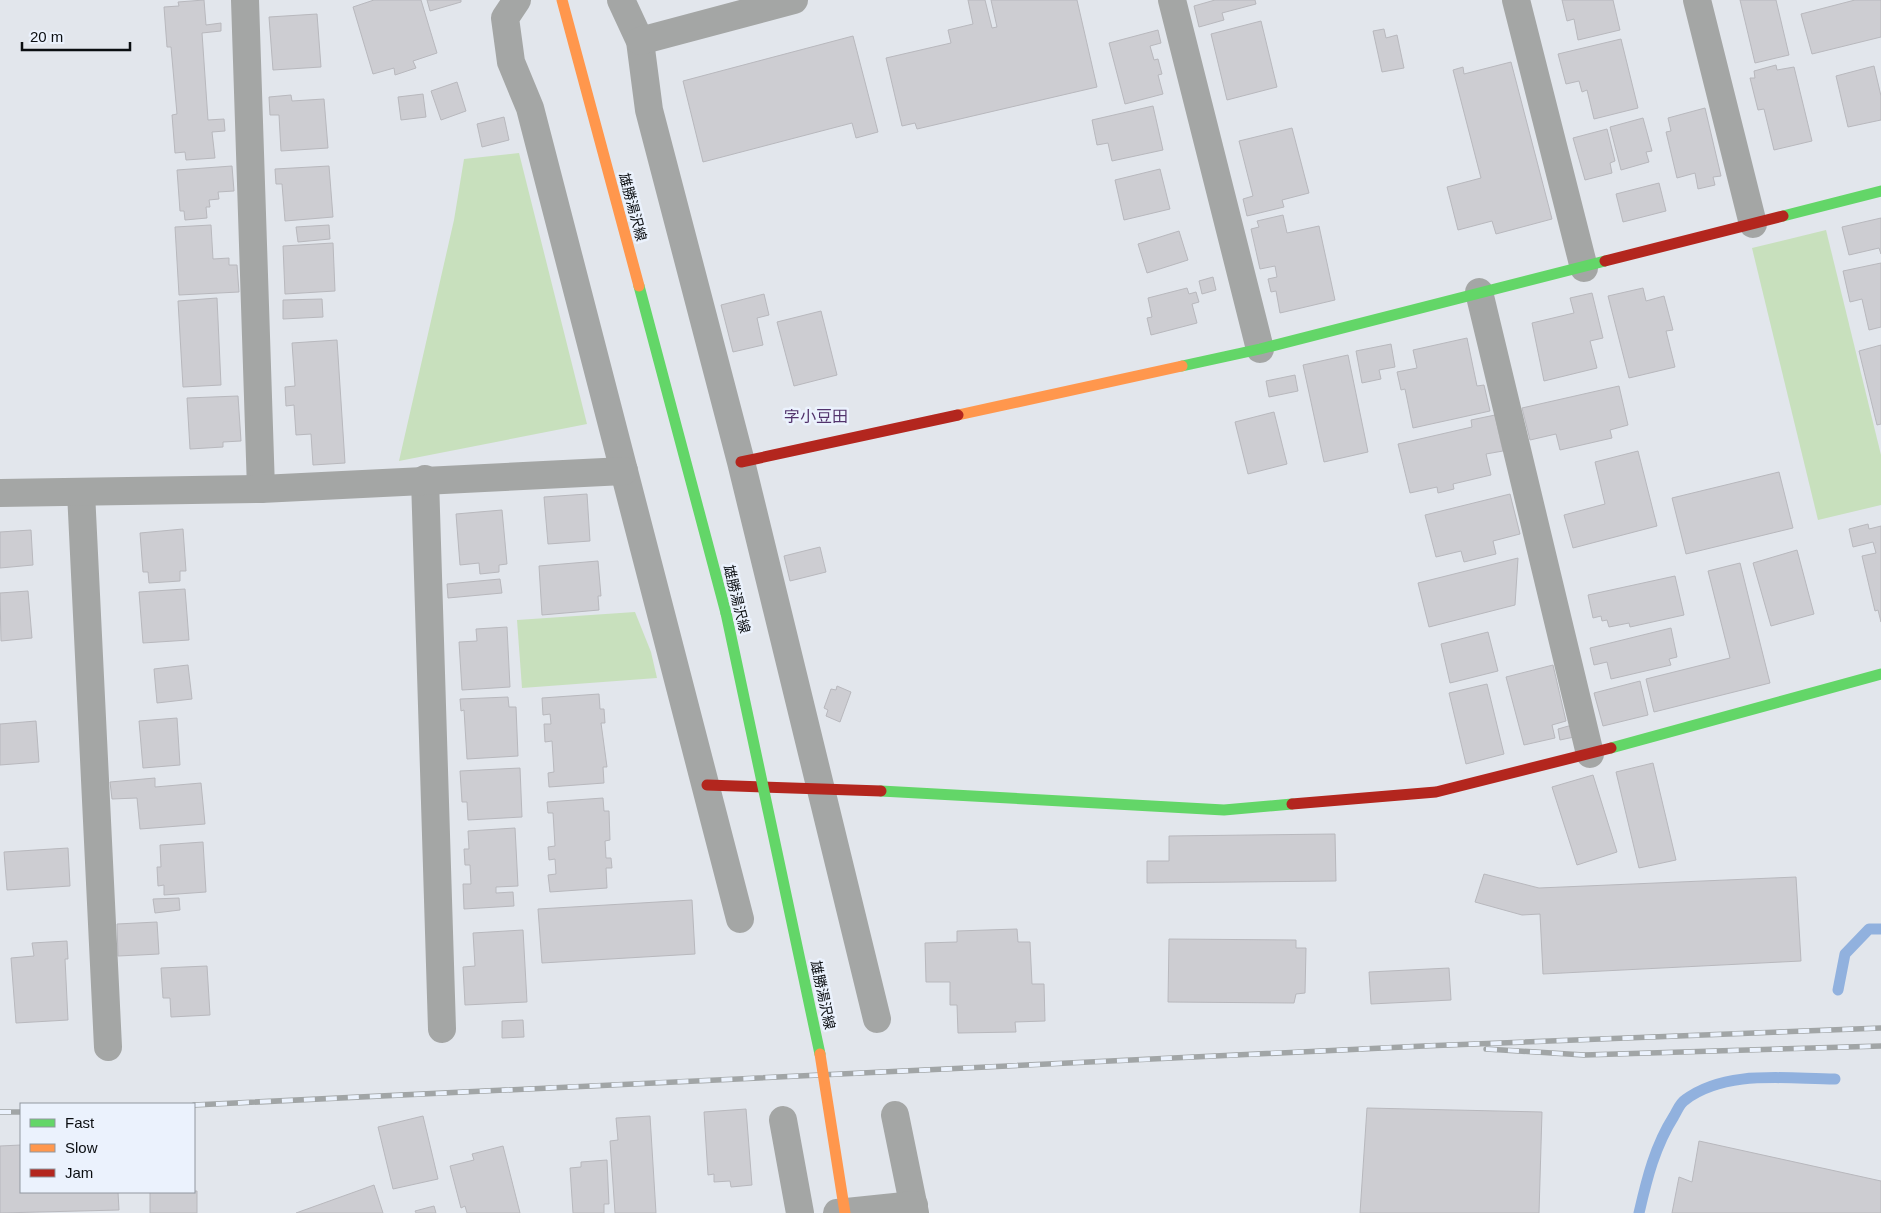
<svg xmlns="http://www.w3.org/2000/svg" width="1881" height="1213" font-family="Helvetica,'Noto Sans JP',sans-serif">
<style>
.green{fill:#c8e0bd}
.lines{fill:none;stroke-linecap:round;stroke-linejoin:round}
.stream{stroke:#91b1de;stroke-width:11}
.building{fill:#cdcdd2;stroke:#b8b8bd}
.street{stroke:#a4a6a5;stroke-width:28}
.fast{stroke:#63d668;stroke-width:11}
.slow{stroke:#ff974d;stroke-width:11}
.jam{stroke:#b3261e;stroke-width:11}
.rail-casing{stroke:#a1a5a6;stroke-width:5.5}
.rail{stroke:#ebf2fd;stroke-width:4;stroke-dasharray:11;stroke-linecap:butt}
.fast-bridge{stroke:#63d668;stroke-width:11}
.slow-bridge{stroke:#ff974d;stroke-width:11}
.labels{text-anchor:middle;stroke-width:5;stroke-linejoin:round;paint-order:stroke}
.street-label{font-size:14px;fill:#0b0e11;stroke:#ebf2fd}
.quarter-label{font-size:16px;fill:#52336c;stroke:#ebf2fd}
</style>
<rect width="100%" height="100%" fill="#e2e6ec"/>
<!-- green -->
<g class="green">
<path d="M 519,153 L 587,424 L 399,461 L 454,220 L 464,159 Z"/>
<path d="M 1826,230 L 1881,455 L 1881,505 L 1818,520 L 1752,248 Z"/>
<path d="M 635,612 L 651,652 L 657,678 L 522,688 L 517,620 Z"/>
</g>
<g class="lines">
<!-- stream -->
<g class="stream">
<path d="M 1838,990 L 1845,954 L 1869,929 L 1881,929"/>
<path d="M 1639,1213 C 1647,1178 1655,1146 1674,1116 C 1677,1111 1680,1103 1685,1100 C 1726,1069 1787,1079 1835,1079"/>
</g>
</g>
<!-- building -->
<g class="building">
<path d="M 204,0 L 206,25 L 221,23 L 221,31 L 202,33 L 208,120 L 224,119 L 225,131 L 212,132 L 215,158 L 186,160 L 185,152 L 175,153 L 172,115 L 177,114 L 171,47 L 167,47 L 164,7 L 179,6 L 178,2 Z"/>
<path d="M 374,0 L 421,0 L 437,53 L 413,61 L 416,68 L 395,75 L 394,68 L 373,74 L 353,7 Z"/>
<path d="M 427,0 L 461,0 L 461,2 L 430,11 Z"/>
<path d="M 968,0 L 985,0 L 992,28 L 997,27 L 991,0 L 1077,0 L 1097,87 L 917,129 L 915,123 L 902,126 L 886,58 L 951,43 L 948,30 L 973,24 Z"/>
<path d="M 1215,0 L 1255,0 L 1256,4 L 1222,13 L 1224,20 L 1199,27 L 1194,6 Z"/>
<path d="M 1562,0 L 1613,0 L 1620,30 L 1578,40 L 1574,19 L 1567,21 Z"/>
<path d="M 1740,0 L 1776,0 L 1789,55 L 1755,63 Z"/>
<path d="M 1855,0 L 1881,0 L 1881,37 L 1812,54 L 1801,14 Z"/>
<path d="M 317,14 L 321,67 L 273,70 L 269,17 Z"/>
<path d="M 1261,21 L 1277,87 L 1227,100 L 1211,34 Z"/>
<path d="M 1384,29 L 1386,38 L 1397,35 L 1404,68 L 1382,72 L 1373,31 Z"/>
<path d="M 1158,30 L 1161,43 L 1150,46 L 1154,60 L 1158,59 L 1162,74 L 1158,75 L 1163,94 L 1125,104 L 1109,43 Z"/>
<path d="M 853,36 L 878,132 L 856,138 L 852,123 L 703,162 L 683,81 Z"/>
<path d="M 1621,39 L 1638,108 L 1594,119 L 1587,90 L 1582,92 L 1579,81 L 1566,84 L 1558,54 Z"/>
<path d="M 1511,62 L 1552,219 L 1496,234 L 1492,221 L 1458,230 L 1447,187 L 1481,178 L 1453,70 L 1463,67 L 1464,74 Z"/>
<path d="M 1776,65 L 1777,70 L 1794,67 L 1812,141 L 1774,150 L 1764,109 L 1758,110 L 1750,78 L 1755,78 L 1754,71 Z"/>
<path d="M 1874,66 L 1881,96 L 1881,120 L 1848,127 L 1836,76 Z"/>
<path d="M 457,82 L 466,111 L 441,120 L 431,91 Z"/>
<path d="M 423,94 L 426,117 L 401,120 L 398,97 Z"/>
<path d="M 291,95 L 292,101 L 324,99 L 328,148 L 281,151 L 279,115 L 270,115 L 269,97 Z"/>
<path d="M 1153,106 L 1163,150 L 1112,161 L 1108,143 L 1097,145 L 1092,120 Z"/>
<path d="M 1705,108 L 1721,176 L 1713,177 L 1715,185 L 1698,189 L 1695,173 L 1677,178 L 1666,132 L 1671,131 L 1668,118 Z"/>
<path d="M 504,117 L 509,140 L 482,147 L 477,124 Z"/>
<path d="M 1643,118 L 1652,151 L 1646,152 L 1649,162 L 1621,170 L 1610,127 Z"/>
<path d="M 1292,128 L 1309,193 L 1282,200 L 1284,207 L 1247,216 L 1243,199 L 1253,196 L 1239,141 Z"/>
<path d="M 1607,129 L 1615,161 L 1610,163 L 1612,173 L 1585,180 L 1573,138 Z"/>
<path d="M 232,166 L 234,191 L 218,192 L 219,199 L 209,200 L 210,207 L 206,207 L 207,218 L 185,220 L 184,211 L 180,211 L 177,170 Z"/>
<path d="M 329,166 L 333,217 L 285,221 L 282,184 L 276,184 L 275,169 Z"/>
<path d="M 1160,169 L 1170,209 L 1124,220 L 1115,180 Z"/>
<path d="M 1659,183 L 1666,211 L 1623,222 L 1616,194 Z"/>
<path d="M 1283,215 L 1287,233 L 1319,226 L 1335,300 L 1280,313 L 1276,291 L 1271,292 L 1268,279 L 1277,277 L 1275,266 L 1260,269 L 1251,229 L 1259,227 L 1257,221 Z"/>
<path d="M 1881,218 L 1881,254 L 1879,248 L 1849,255 L 1842,227 Z"/>
<path d="M 211,225 L 213,259 L 229,258 L 229,265 L 237,265 L 239,292 L 179,295 L 175,227 Z"/>
<path d="M 329,225 L 330,239 L 298,242 L 296,227 Z"/>
<path d="M 1179,231 L 1188,260 L 1147,273 L 1138,244 Z"/>
<path d="M 333,243 L 335,291 L 285,294 L 283,246 Z"/>
<path d="M 1881,263 L 1881,327 L 1869,330 L 1862,299 L 1850,302 L 1843,271 Z"/>
<path d="M 1213,277 L 1216,290 L 1202,294 L 1199,281 Z"/>
<path d="M 1187,288 L 1189,294 L 1196,292 L 1199,302 L 1192,304 L 1197,323 L 1151,335 L 1147,318 L 1152,317 L 1148,298 Z"/>
<path d="M 1643,288 L 1646,301 L 1664,296 L 1673,330 L 1666,331 L 1675,367 L 1629,378 L 1608,296 Z"/>
<path d="M 1592,293 L 1603,338 L 1590,341 L 1597,368 L 1544,381 L 1532,323 L 1574,313 L 1570,298 Z"/>
<path d="M 764,294 L 769,315 L 757,318 L 763,345 L 733,352 L 721,305 Z"/>
<path d="M 217,298 L 221,385 L 183,387 L 178,301 Z"/>
<path d="M 322,299 L 323,317 L 283,319 L 283,300 Z"/>
<path d="M 821,311 L 837,375 L 794,386 L 777,322 Z"/>
<path d="M 1467,338 L 1477,386 L 1484,385 L 1490,411 L 1413,428 L 1405,389 L 1401,390 L 1397,372 L 1417,368 L 1413,350 Z"/>
<path d="M 337,340 L 345,463 L 313,465 L 311,434 L 296,435 L 294,405 L 286,406 L 285,387 L 295,386 L 292,343 Z"/>
<path d="M 1391,344 L 1395,367 L 1379,370 L 1381,379 L 1362,383 L 1356,351 Z"/>
<path d="M 1881,345 L 1881,424 L 1877,425 L 1859,351 Z"/>
<path d="M 1348,355 L 1368,452 L 1324,462 L 1303,365 Z"/>
<path d="M 1295,375 L 1298,391 L 1269,397 L 1266,381 Z"/>
<path d="M 1619,386 L 1628,425 L 1610,430 L 1612,438 L 1560,450 L 1556,434 L 1530,440 L 1522,408 Z"/>
<path d="M 238,396 L 241,441 L 223,442 L 223,447 L 190,449 L 187,398 Z"/>
<path d="M 1274,412 L 1287,464 L 1248,474 L 1235,422 Z"/>
<path d="M 1495,415 L 1503,451 L 1486,454 L 1491,475 L 1453,484 L 1454,489 L 1438,493 L 1437,487 L 1410,493 L 1398,444 L 1472,427 L 1471,420 Z"/>
<path d="M 1638,451 L 1657,526 L 1573,548 L 1564,515 L 1605,504 L 1595,462 Z"/>
<path d="M 1779,472 L 1793,528 L 1686,554 L 1672,498 Z"/>
<path d="M 587,494 L 590,541 L 548,544 L 544,497 Z"/>
<path d="M 1510,494 L 1520,534 L 1493,541 L 1496,554 L 1464,562 L 1461,551 L 1436,557 L 1425,515 Z"/>
<path d="M 502,510 L 507,564 L 499,565 L 499,572 L 480,574 L 479,563 L 460,565 L 456,514 Z"/>
<path d="M 1868,524 L 1869,529 L 1881,526 L 1881,622 L 1878,610 L 1875,611 L 1862,556 L 1876,553 L 1873,542 L 1853,547 L 1849,529 Z"/>
<path d="M 183,529 L 186,571 L 180,571 L 180,581 L 149,583 L 148,572 L 143,572 L 140,533 Z"/>
<path d="M 31,530 L 33,565 L 0,568 L 0,532 Z"/>
<path d="M 820,547 L 826,572 L 790,581 L 784,556 Z"/>
<path d="M 1797,550 L 1814,614 L 1771,626 L 1753,563 Z"/>
<path d="M 1518,558 L 1515,605 L 1429,627 L 1418,583 Z"/>
<path d="M 598,561 L 601,596 L 598,596 L 599,610 L 542,615 L 539,566 Z"/>
<path d="M 1740,563 L 1770,683 L 1654,712 L 1646,679 L 1730,658 L 1708,571 Z"/>
<path d="M 1675,576 L 1684,615 L 1630,627 L 1629,623 L 1609,627 L 1607,620 L 1602,621 L 1601,616 L 1593,618 L 1588,595 Z"/>
<path d="M 500,579 L 502,593 L 448,598 L 447,584 Z"/>
<path d="M 185,589 L 189,640 L 143,643 L 139,592 Z"/>
<path d="M 28,591 L 32,638 L 1,641 L 0,593 Z"/>
<path d="M 507,627 L 510,687 L 462,690 L 459,642 L 477,641 L 476,629 Z"/>
<path d="M 1671,628 L 1677,657 L 1669,659 L 1671,665 L 1611,679 L 1607,662 L 1594,665 L 1590,648 Z"/>
<path d="M 1488,632 L 1498,671 L 1450,683 L 1441,644 Z"/>
<path d="M 188,665 L 192,699 L 157,703 L 154,669 Z"/>
<path d="M 1553,665 L 1566,721 L 1552,725 L 1555,738 L 1524,745 L 1506,677 Z"/>
<path d="M 1640,681 L 1648,715 L 1603,726 L 1594,693 Z"/>
<path d="M 1487,684 L 1504,754 L 1466,764 L 1449,693 Z"/>
<path d="M 837,686 L 851,692 L 840,722 L 826,716 L 828,710 L 824,708 L 831,689 L 836,690 Z"/>
<path d="M 599,694 L 600,709 L 604,709 L 605,723 L 601,723 L 607,767 L 603,767 L 604,783 L 549,787 L 548,773 L 554,772 L 552,741 L 545,742 L 544,724 L 551,724 L 550,714 L 543,715 L 542,698 Z"/>
<path d="M 508,697 L 509,707 L 516,707 L 518,756 L 467,759 L 464,710 L 461,711 L 460,699 Z"/>
<path d="M 177,718 L 180,765 L 143,768 L 139,721 Z"/>
<path d="M 36,721 L 39,762 L 0,765 L 0,724 Z"/>
<path d="M 1572,725 L 1574,737 L 1560,740 L 1558,729 Z"/>
<path d="M 1653,763 L 1676,860 L 1639,868 L 1616,772 Z"/>
<path d="M 520,768 L 522,817 L 468,820 L 467,802 L 462,802 L 460,771 Z"/>
<path d="M 1593,775 L 1617,852 L 1577,865 L 1552,787 Z"/>
<path d="M 155,778 L 155,787 L 201,783 L 205,824 L 140,829 L 137,798 L 112,799 L 110,782 Z"/>
<path d="M 603,798 L 604,811 L 609,811 L 610,840 L 605,841 L 606,858 L 611,858 L 612,868 L 606,868 L 607,888 L 550,892 L 548,875 L 556,874 L 555,859 L 549,860 L 548,847 L 555,846 L 553,813 L 548,813 L 547,802 Z"/>
<path d="M 515,828 L 518,886 L 496,887 L 496,893 L 513,892 L 514,906 L 464,909 L 463,884 L 471,884 L 470,865 L 465,865 L 464,849 L 469,849 L 468,831 Z"/>
<path d="M 1335,834 L 1336,881 L 1147,883 L 1147,861 L 1169,861 L 1169,836 Z"/>
<path d="M 203,842 L 206,892 L 164,895 L 164,885 L 158,886 L 157,867 L 161,867 L 160,845 Z"/>
<path d="M 68,848 L 70,886 L 7,890 L 4,852 Z"/>
<path d="M 1484,874 L 1539,888 L 1796,877 L 1801,961 L 1543,974 L 1540,914 L 1522,915 L 1475,902 Z"/>
<path d="M 179,898 L 180,910 L 155,913 L 153,899 Z"/>
<path d="M 692,900 L 695,954 L 542,963 L 538,909 Z"/>
<path d="M 157,922 L 159,954 L 118,956 L 117,924 Z"/>
<path d="M 1017,929 L 1018,942 L 1030,942 L 1032,984 L 1044,984 L 1045,1021 L 1015,1022 L 1016,1032 L 958,1033 L 957,1005 L 950,1005 L 950,982 L 926,982 L 925,943 L 957,942 L 957,931 Z"/>
<path d="M 523,930 L 527,1002 L 465,1005 L 463,967 L 475,966 L 473,933 Z"/>
<path d="M 1169,939 L 1296,940 L 1296,948 L 1306,948 L 1305,993 L 1296,994 L 1294,1003 L 1168,1002 Z"/>
<path d="M 67,941 L 68,959 L 65,959 L 68,1020 L 16,1023 L 11,958 L 34,956 L 32,943 Z"/>
<path d="M 207,966 L 210,1015 L 171,1017 L 170,998 L 163,998 L 161,968 Z"/>
<path d="M 1449,968 L 1451,1000 L 1371,1004 L 1369,972 Z"/>
<path d="M 523,1020 L 524,1037 L 502,1038 L 502,1021 Z"/>
<path d="M 1367,1108 L 1542,1112 L 1539,1213 L 1360,1213 Z"/>
<path d="M 746,1109 L 752,1185 L 731,1187 L 730,1181 L 714,1182 L 714,1174 L 708,1175 L 704,1112 Z"/>
<path d="M 423,1116 L 438,1179 L 393,1189 L 378,1127 Z"/>
<path d="M 650,1116 L 656,1213 L 615,1213 L 610,1141 L 618,1140 L 616,1118 Z"/>
<path d="M 1699,1141 L 1881,1181 L 1881,1213 L 1672,1213 L 1679,1177 L 1692,1182 Z"/>
<path d="M 21,1145 L 21,1192 L 118,1192 L 119,1210 L 0,1213 L 0,1146 Z"/>
<path d="M 503,1146 L 520,1213 L 467,1213 L 465,1206 L 461,1208 L 450,1166 L 474,1160 L 472,1154 Z"/>
<path d="M 607,1160 L 609,1204 L 604,1204 L 604,1213 L 573,1213 L 570,1168 L 581,1167 L 581,1162 Z"/>
<path d="M 374,1185 L 383,1213 L 296,1213 Z"/>
<path d="M 197,1191 L 197,1213 L 150,1213 L 150,1192 Z"/>
<path d="M 434,1206 L 436,1213 L 416,1213 L 415,1211 Z"/>
</g>
<g class="lines">
<!-- street -->
<g class="street">
<path d="M 245,0 L 261,489"/>
<path d="M 517,0 L 505,18 L 511,62 L 530,108 L 740,919"/>
<path d="M 621,0 L 640,41 L 649,110 L 741,462 L 877,1019"/>
<path d="M 1172,0 L 1260,349"/>
<path d="M 1516,0 L 1584,268"/>
<path d="M 1697,0 L 1753,224"/>
<path d="M 640,41 L 794,0"/>
<path d="M 1479,292 L 1590,754"/>
<path d="M 425,479 L 442,1029"/>
<path d="M 81,492 L 108,1047"/>
<path d="M 0,493 L 261,489 L 624,471"/>
<path d="M 895,1115 L 915,1213"/>
<path d="M 783,1120 L 800,1213"/>
<path d="M 837,1213 L 914,1205"/>
</g>
<!-- fast -->
<g class="fast">
<path d="M 1783,216 L 1881,191"/>
<path d="M 639,286 L 726,613"/>
<path d="M 1182,366 L 1260,349 L 1605,261"/>
<path d="M 1611,748 L 1881,674"/>
<path d="M 881,791 L 1224,810 L 1292,804"/>
</g>
<!-- slow -->
<g class="slow">
<path d="M 562,0 L 639,286"/>
<path d="M 958,415 L 1182,366"/>
</g>
<!-- jam -->
<g class="jam">
<path d="M 1605,261 L 1783,216"/>
<path d="M 741,462 L 958,415"/>
<path d="M 707,785 L 881,791"/>
<path d="M 1292,804 L 1436,792 L 1611,748"/>
</g>
<defs>
<g id="rail">
<path d="M 1486,1049 L 1584,1055 L 1881,1046"/>
<path d="M 194,1105 L 1424,1046 L 1881,1028"/>
<path d="M 0,1112 L 21,1112"/>
</g>
</defs>
<!-- rail casing -->
<use href="#rail" class="rail-casing"/>
<!-- rail -->
<use href="#rail" class="rail"/>
<!-- fast-bridge -->
<path class="fast-bridge" d="M 726,613 L 820,1054"/>
<!-- slow-bridge -->
<path class="slow-bridge" d="M 820,1054 L 845,1213"/>
</g>
<g class="labels">
<!-- street labels -->
<g class="street-label">
<text transform="translate(633 207) rotate(75)" y="5">雄勝湯沢線</text>
<text transform="translate(737 599) rotate(76)" y="5">雄勝湯沢線</text>
<text transform="translate(823 995) rotate(78)" y="5">雄勝湯沢線</text>
</g>
<!-- quarter labels -->
<g class="quarter-label">
<text x="816" y="422">字小豆田</text>
</g>
</g>
<!-- legend -->
<rect x="20" y="1103" width="175" height="90" fill="#ebf2fd" stroke="#91979f"/>
<rect x="30" y="1119" width="25" height="8" fill="#63d668" stroke="#91979f"/>
<text x="65" y="1128" font-size="15" fill="#0b0e11">Fast</text>
<rect x="30" y="1144" width="25" height="8" fill="#ff974d" stroke="#91979f"/>
<text x="65" y="1153" font-size="15" fill="#0b0e11">Slow</text>
<rect x="30" y="1169" width="25" height="8" fill="#b3261e" stroke="#91979f"/>
<text x="65" y="1178" font-size="15" fill="#0b0e11">Jam</text>
<!-- scale -->
<path d="M22 42v8h108v-8" fill="none" stroke="#0b0e11" stroke-width="2.5"/>
<text x="30" y="42" font-size="15" fill="#0b0e11" stroke="#ebf2fd" stroke-width="4" paint-order="stroke">20 m</text>
</svg>
